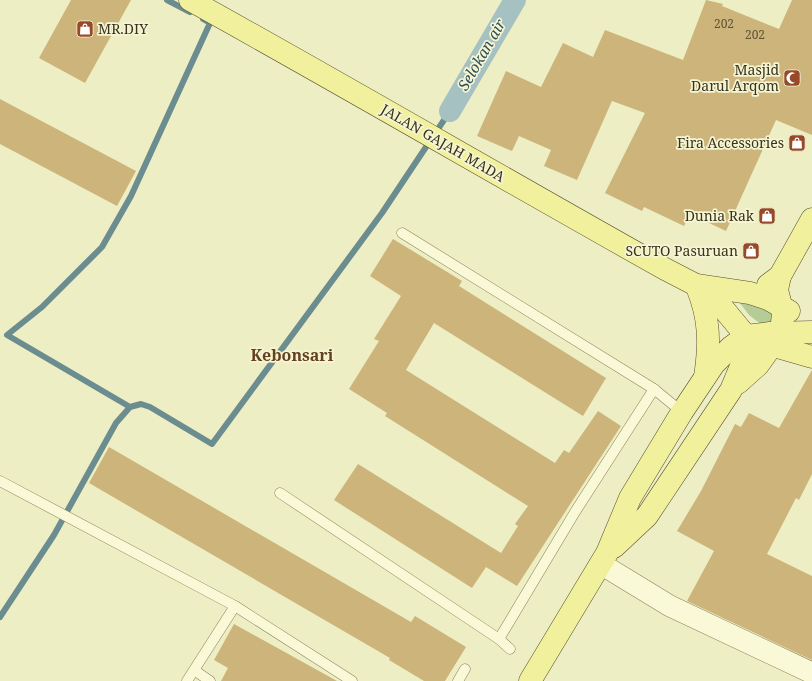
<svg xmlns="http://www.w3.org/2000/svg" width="812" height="681" font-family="'Noto Serif',serif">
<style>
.green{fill:#b6cc97}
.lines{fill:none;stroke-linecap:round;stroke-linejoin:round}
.stream{stroke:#6c8d8f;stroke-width:6}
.canal{stroke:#a6c1c1;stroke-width:22}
.building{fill:#ccb47a}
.lane-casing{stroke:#88815a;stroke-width:11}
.street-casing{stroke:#88815a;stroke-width:22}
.primary-casing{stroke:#564d2e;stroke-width:23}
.lane{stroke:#f9f9d7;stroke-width:10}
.street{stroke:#f9f9d7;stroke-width:21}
.primary{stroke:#f1f09c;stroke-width:22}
.labels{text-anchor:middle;stroke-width:3.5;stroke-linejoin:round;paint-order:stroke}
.number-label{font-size:12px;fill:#5d5335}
.poi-label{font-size:14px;fill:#38331e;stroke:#f5f5d3;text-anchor:end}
.street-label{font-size:14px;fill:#38331e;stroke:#f5f5d3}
.water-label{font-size:15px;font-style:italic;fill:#2d4e58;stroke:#f5f5d3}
.quarter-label{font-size:16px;font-weight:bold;fill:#65421e;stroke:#f5f5d3}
</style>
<rect width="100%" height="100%" fill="#eeeec4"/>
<!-- green -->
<path class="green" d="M 737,299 L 780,314 L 767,329 L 749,315 Z"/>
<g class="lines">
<!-- stream -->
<g class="stream">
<path d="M 167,0 L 190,12"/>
<path d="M 130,407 L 7,335 L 42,307 L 102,247 L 131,196 L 210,23 L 203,19"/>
<path d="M 0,617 L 54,535 L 116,423 L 130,407 L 141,404 L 150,407 L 212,444 L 382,213 L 450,111"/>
</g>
<!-- canal -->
<path class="canal" d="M 450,111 L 515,0"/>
</g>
<!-- building -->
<g class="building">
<path d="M 71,0 L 131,0 L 85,83 L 39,58 Z"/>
<path d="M 706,0 L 723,4 L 722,6 L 779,29 L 792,0 L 812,0 L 812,135 L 776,120 L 726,231 L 690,214 L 684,226 L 644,207 L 642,211 L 605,193 L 645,113 L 612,101 L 577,180 L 544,166 L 551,150 L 519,136 L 512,151 L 477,136 L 506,71 L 541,87 L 563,43 L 593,57 L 605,30 L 683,60 Z"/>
<path d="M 0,99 L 136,171 L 117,206 L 0,144 Z"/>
<path d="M 393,239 L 462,281 L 459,286 L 606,378 L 583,416 L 434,323 L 406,370 L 555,463 L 564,450 L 569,453 L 598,411 L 621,426 L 517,586 L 486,567 L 472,588 L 334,500 L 358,464 L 501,553 L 518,526 L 515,524 L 528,506 L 385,416 L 387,413 L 349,389 L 379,341 L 374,339 L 401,296 L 370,276 Z"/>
<path d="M 812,370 L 812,474 L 799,500 L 796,498 L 767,554 L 812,576 L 812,660 L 687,601 L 714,551 L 677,531 L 701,491 L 735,424 L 741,427 L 749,413 L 779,428 Z"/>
<path d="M 109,447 L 411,622 L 415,616 L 466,647 L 445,681 L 424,681 L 389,660 L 390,658 L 89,483 Z"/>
<path d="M 234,624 L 337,681 L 221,681 L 228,668 L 214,660 Z"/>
</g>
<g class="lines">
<defs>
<g id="lane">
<path d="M 402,233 L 654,389 L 575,512 L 499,639"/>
<path d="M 654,389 L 682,412"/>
<path d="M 0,481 L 235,606 L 352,681"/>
<path d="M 280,493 L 499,639 L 510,649"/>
<path d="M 194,670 L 210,681"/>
<path d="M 187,681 L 235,606"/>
<path d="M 458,681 L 465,669"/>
</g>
<path id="street" d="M 601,564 L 670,606 L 812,673"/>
<g id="primary">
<path d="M 190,0 C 349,88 506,180 665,269 L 696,285 L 722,307 L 746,336"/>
<path d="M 696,285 L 750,293 L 768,299 L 789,311"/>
<path d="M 768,285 L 780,276 L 812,219"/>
<path d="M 697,287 C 710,319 710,344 705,377"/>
<path d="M 760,342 L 812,357"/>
<path d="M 738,383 L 758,365 L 781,333 L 783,313 L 777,290 L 780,276"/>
<path d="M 614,547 L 647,516 L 731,390 L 744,359 L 746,336"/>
<path d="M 530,681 L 607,553 L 630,498 L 682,412 L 714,364 L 731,347 L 746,336 L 770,333 L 812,332"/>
</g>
</defs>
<!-- lane casing -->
<use href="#lane" class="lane-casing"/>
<!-- street casing -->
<use href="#street" class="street-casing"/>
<!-- primary casing -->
<use href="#primary" class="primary-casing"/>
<!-- lane -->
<use href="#lane" class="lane"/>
<!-- street -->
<use href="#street" class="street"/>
<!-- primary -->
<use href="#primary" class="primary"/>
</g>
<!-- icons -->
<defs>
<symbol id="shop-square" viewBox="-11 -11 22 22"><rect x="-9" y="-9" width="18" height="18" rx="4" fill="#974a2a" stroke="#f5f5d3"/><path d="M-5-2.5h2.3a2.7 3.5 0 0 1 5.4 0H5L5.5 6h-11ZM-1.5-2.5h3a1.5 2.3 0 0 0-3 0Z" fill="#fff"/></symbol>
<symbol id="mosque-square" viewBox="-11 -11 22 22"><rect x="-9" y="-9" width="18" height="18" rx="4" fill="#974a2a" stroke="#f5f5d3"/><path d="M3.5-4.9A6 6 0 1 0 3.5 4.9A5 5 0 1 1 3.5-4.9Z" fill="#fff"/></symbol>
</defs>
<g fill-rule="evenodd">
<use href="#shop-square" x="75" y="19" width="20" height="20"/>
<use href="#mosque-square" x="782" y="68" width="20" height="20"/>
<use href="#shop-square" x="787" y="133" width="20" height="20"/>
<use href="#shop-square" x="757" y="206" width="20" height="20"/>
<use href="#shop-square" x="741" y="241" width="20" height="20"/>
</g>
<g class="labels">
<!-- number labels -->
<g class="number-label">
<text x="724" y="28">202</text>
<text x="755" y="39">202</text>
</g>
<!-- poi labels -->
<g class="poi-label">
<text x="98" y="34" text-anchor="start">MR.DIY</text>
<text x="779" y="75">Masjid<tspan x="779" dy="16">Darul Arqom</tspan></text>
<text x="784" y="148">Fira Accessories</text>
<text x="754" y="221">Dunia Rak</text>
<text x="738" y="256">SCUTO Pasuruan</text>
</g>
<!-- street labels -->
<g class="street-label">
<text transform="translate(443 143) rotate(30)" y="5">JALAN GAJAH MADA</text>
</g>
<!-- water labels -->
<g class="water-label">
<text transform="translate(482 55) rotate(-60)" y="5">Selokan air</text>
</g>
<!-- quarter labels -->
<g class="quarter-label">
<text x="292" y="361">Kebonsari</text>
</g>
</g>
</svg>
